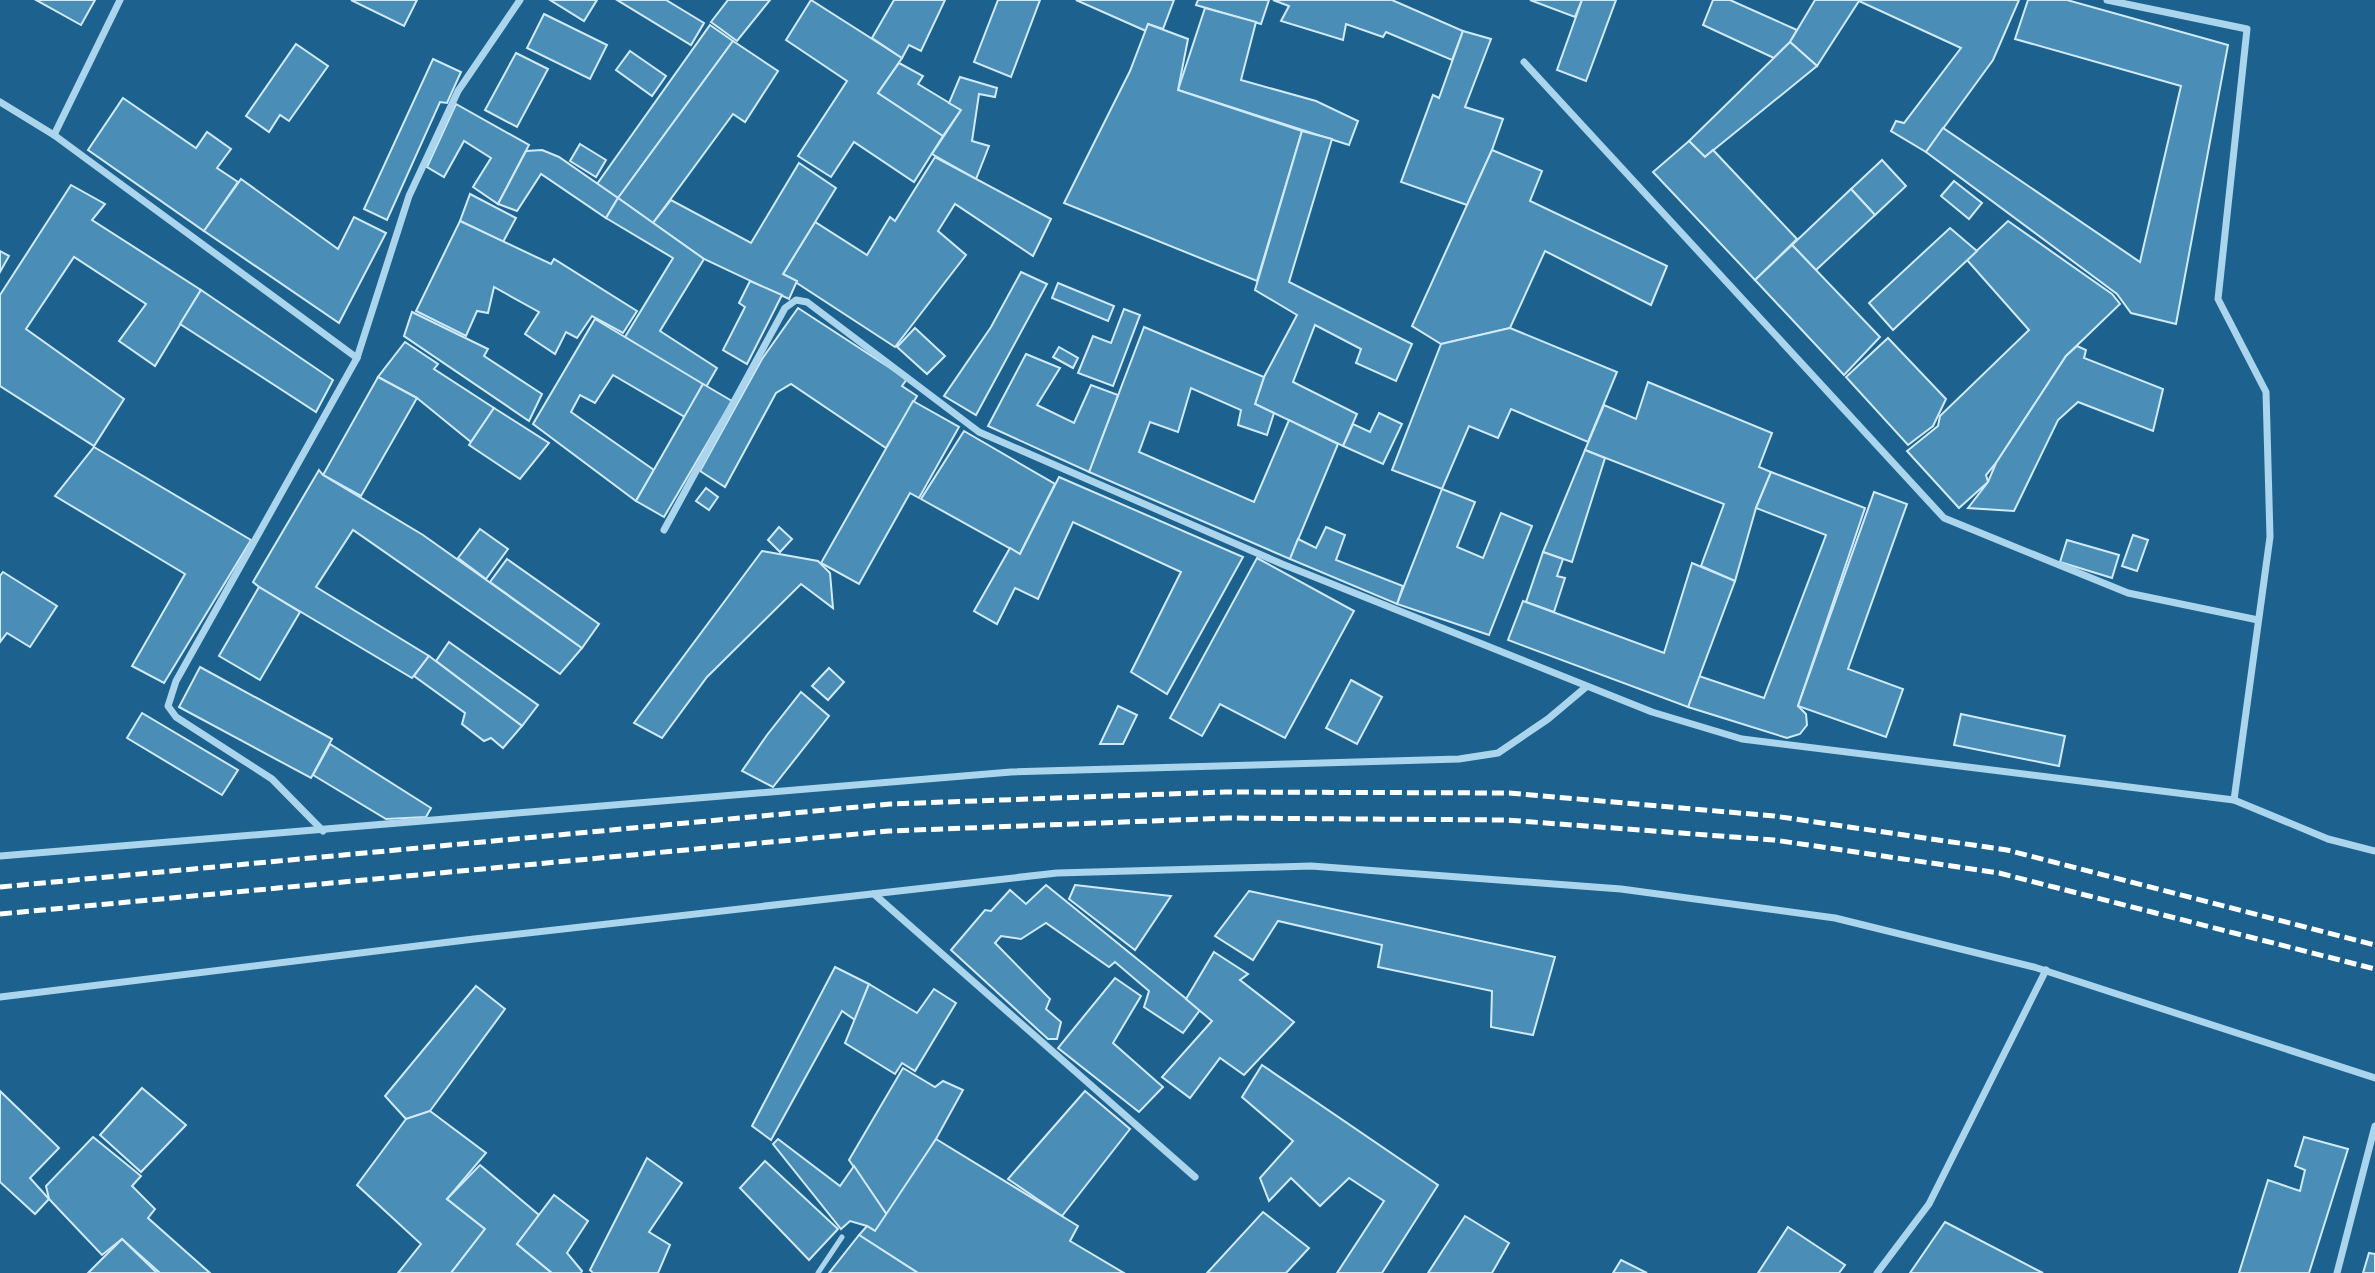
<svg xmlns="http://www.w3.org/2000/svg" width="2375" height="1273" font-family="Poppins,sans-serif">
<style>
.building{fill:#4a8eb7;stroke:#d1eaf9;stroke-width:2}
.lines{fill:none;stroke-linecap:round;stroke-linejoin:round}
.service{stroke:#abd5ed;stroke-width:5}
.minor{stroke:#abd5ed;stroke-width:7}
.rail{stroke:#fff;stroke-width:5;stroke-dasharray:12 5;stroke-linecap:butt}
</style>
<rect width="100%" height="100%" fill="#1d628e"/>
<!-- building -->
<g class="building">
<path d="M 36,0 L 95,0 L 81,25 Z"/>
<path d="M 351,0 L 417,0 L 404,26 Z"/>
<path d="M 550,0 L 597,0 L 584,21 Z"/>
<path d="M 617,0 L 666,0 L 704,23 L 691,45 Z"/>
<path d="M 728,0 L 770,0 L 737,41 L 711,22 Z"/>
<path d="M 811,0 L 902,58 L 878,93 L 943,136 L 914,182 L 854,142 L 831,177 L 798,156 L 847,81 L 786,40 Z"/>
<path d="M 894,0 L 945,0 L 921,51 L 909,45 L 902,58 L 872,38 Z"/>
<path d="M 998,0 L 1040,0 L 1011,77 L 974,62 Z"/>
<path d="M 1076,0 L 1174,0 L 1163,29 L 1148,24 L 1146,31 Z"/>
<path d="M 1198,0 L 1269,0 L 1261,24 L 1196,5 Z"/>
<path d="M 1273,0 L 1392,0 L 1463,31 L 1452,60 L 1386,32 L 1383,37 L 1346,24 L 1343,40 L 1281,21 L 1289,6 Z"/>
<path d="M 1530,0 L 1582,0 L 1575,17 Z"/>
<path d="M 1582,0 L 1616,0 L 1586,81 L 1557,70 Z"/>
<path d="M 1713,0 L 1730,0 L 1797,30 L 1790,42 L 1774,58 L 1703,25 Z"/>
<path d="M 1815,0 L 2019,0 L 1993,60 L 1926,152 L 1891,131 L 1896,121 L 1904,123 L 1961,48 L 1859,1 L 1817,66 L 1790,42 Z"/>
<path d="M 2028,0 L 2067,0 L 2228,45 L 2176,324 L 2131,313 L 2117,294 L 1926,152 L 1943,128 L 2140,262 L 2181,86 L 2015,39 Z"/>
<path d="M 1205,8 L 1256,22 L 1241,80 L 1316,101 L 1358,121 L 1349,145 L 1178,90 Z"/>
<path d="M 544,14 L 607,45 L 590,79 L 527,48 Z"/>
<path d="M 1148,24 L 1188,39 L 1178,90 L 1302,131 L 1257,281 L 1064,203 L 1130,71 Z"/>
<path d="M 710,25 L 733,41 L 618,198 L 597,184 Z"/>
<path d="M 1463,31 L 1491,39 L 1465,107 L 1503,119 L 1492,150 L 1467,205 L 1401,182 L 1433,95 L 1439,98 Z"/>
<path d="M 733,41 L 778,71 L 745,122 L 733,114 L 653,223 L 618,198 Z"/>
<path d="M 1790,42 L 1817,66 L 1705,157 L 1689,141 Z"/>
<path d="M 296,44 L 328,66 L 289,121 L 280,115 L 269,132 L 246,116 Z"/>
<path d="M 630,51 L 666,76 L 652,96 L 616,70 Z"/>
<path d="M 516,53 L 548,69 L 517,127 L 485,110 Z"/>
<path d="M 433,59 L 461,72 L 447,103 L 440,102 L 387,220 L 364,209 Z"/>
<path d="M 899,63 L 923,76 L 918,84 L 961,110 L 943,136 L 878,93 Z"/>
<path d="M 960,77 L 997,88 L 995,97 L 979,94 L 972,141 L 989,146 L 976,179 L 932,154 L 961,110 L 949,103 Z"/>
<path d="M 123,98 L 196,148 L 207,132 L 231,149 L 217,168 L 238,182 L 204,231 L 88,150 Z"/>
<path d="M 456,104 L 529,145 L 498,204 L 473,187 L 491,158 L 464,141 L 444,177 L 427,167 Z"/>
<path d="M 1302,131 L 1332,139 L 1289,282 L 1412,344 L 1396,381 L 1356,363 L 1361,349 L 1315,325 L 1293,382 L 1357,414 L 1343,446 L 1255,404 L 1264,377 L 1297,315 L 1255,290 Z"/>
<path d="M 1689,141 L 1705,157 L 1713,150 L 1797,239 L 1755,280 L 1653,172 Z"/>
<path d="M 580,144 L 606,160 L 596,177 L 570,161 Z"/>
<path d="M 542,150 L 559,157 L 618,198 L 606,218 L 541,174 L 517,211 L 498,204 L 526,151 Z"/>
<path d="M 1492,150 L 1542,171 L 1530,201 L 1667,266 L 1651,305 L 1545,251 L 1510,328 L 1441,344 L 1412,326 Z"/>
<path d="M 935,157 L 1051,219 L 1033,256 L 955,204 L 938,231 L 966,255 L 895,347 L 783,274 L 815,222 L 867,255 L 890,217 L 895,221 Z"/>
<path d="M 1882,160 L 1906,186 L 1875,215 L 1851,189 Z"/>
<path d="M 799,163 L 836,188 L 783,274 L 797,281 L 789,299 L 704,259 L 653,223 L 671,200 L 751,243 Z"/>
<path d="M 241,179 L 338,249 L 354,217 L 386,233 L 339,323 L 204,231 Z"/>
<path d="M 1954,181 L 1982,203 L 1969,219 L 1941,196 Z"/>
<path d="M 71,185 L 105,204 L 92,220 L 201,290 L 155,366 L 119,341 L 146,304 L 74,257 L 26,329 L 124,399 L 94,446 L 0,386 L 0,295 Z"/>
<path d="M 1851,189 L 1875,215 L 1816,270 L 1792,245 Z"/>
<path d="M 470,194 L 516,218 L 503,242 L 460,221 Z"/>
<path d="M 618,198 L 704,259 L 660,331 L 717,368 L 706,387 L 625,337 L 673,258 L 606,218 Z"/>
<path d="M 460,221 L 551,264 L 554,259 L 637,311 L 623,333 L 592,316 L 577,338 L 566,332 L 555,354 L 525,334 L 539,312 L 494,287 L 488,313 L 477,311 L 466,336 L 416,311 Z"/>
<path d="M 2008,221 L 2112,294 L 2120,304 L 2066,356 L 1996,463 L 1986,475 L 1988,482 L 1959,508 L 1907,451 L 1938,426 L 1940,416 L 2029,330 L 1967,260 Z"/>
<path d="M 1950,228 L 1977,251 L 1893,330 L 1869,303 Z"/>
<path d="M 1792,245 L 1880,337 L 1844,375 L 1755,280 Z"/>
<path d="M 0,251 L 9,256 L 0,272 Z"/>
<path d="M 1021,272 L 1047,284 L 976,415 L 944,396 L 991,327 Z"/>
<path d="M 750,281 L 782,295 L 747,364 L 723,350 L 745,307 L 739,303 Z"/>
<path d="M 1058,283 L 1114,306 L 1108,321 L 1052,298 Z"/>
<path d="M 201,290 L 333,380 L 316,412 L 180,324 Z"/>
<path d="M 798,308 L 907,379 L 902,386 L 917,396 L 886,448 L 791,384 L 776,393 L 725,487 L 700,471 L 762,359 Z"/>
<path d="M 1124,309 L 1140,315 L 1113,386 L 1078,373 L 1093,336 L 1111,343 Z"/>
<path d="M 412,312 L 488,349 L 484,356 L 542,394 L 529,421 L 404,336 Z"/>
<path d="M 595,319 L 703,384 L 685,417 L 613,375 L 595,403 L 580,395 L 571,412 L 654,470 L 636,501 L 533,424 Z"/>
<path d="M 1144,327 L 1264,377 L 1255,404 L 1274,413 L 1267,435 L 1238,425 L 1241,410 L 1191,388 L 1178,432 L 1150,422 L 1139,452 L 1254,502 L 1289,420 L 1338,444 L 1290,559 L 1089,472 Z"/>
<path d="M 915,328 L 945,356 L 927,374 L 897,347 Z"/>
<path d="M 1510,328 L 1617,372 L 1588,442 L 1511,409 L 1498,438 L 1469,426 L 1442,489 L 1392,470 L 1441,344 Z"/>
<path d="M 1888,338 L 1946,399 L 1933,426 L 1908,445 L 1846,377 Z"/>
<path d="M 405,342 L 438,364 L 434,369 L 494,408 L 471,442 L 417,398 L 378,377 Z"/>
<path d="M 2077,346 L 2086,350 L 2084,358 L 2163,389 L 2153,431 L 2078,402 L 2058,420 L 2014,511 L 1968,508 L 1988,482 L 1996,463 L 2066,356 Z"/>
<path d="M 1059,347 L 1078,358 L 1073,368 L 1053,357 Z"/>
<path d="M 1026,354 L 1060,368 L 1037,405 L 1074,423 L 1091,385 L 1118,395 L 1089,472 L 988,426 Z"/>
<path d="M 378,377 L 417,398 L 361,496 L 323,475 Z"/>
<path d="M 1648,382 L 1772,433 L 1759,467 L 1771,472 L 1756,508 L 1735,581 L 1701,566 L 1724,504 L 1585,450 L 1604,405 L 1636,419 Z"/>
<path d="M 703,384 L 732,401 L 664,517 L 636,501 Z"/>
<path d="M 913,401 L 959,427 L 919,498 L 910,493 L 859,584 L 821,563 Z"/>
<path d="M 494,408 L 549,443 L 520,479 L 469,445 Z"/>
<path d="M 1379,413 L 1402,424 L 1383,464 L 1343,446 L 1353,424 L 1370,432 Z"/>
<path d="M 964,431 L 1055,484 L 1020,554 L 921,499 Z"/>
<path d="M 94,447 L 251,540 L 164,683 L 132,666 L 185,574 L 55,496 Z"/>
<path d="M 1585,450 L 1605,458 L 1572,562 L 1543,552 Z"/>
<path d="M 319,470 L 323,475 L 423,535 L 582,648 L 560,674 L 353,530 L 316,587 L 429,656 L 412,678 L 259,587 L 253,582 Z"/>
<path d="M 1771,472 L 1865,508 L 1798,706 L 1806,714 L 1807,725 L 1800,734 L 1787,738 L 1688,707 L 1699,676 L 1764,698 L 1826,535 L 1756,508 Z"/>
<path d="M 1059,477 L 1243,557 L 1167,694 L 1131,672 L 1181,572 L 1073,522 L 1038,599 L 1015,588 L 997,624 L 974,611 L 1010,548 L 1020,554 Z"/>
<path d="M 706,488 L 718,497 L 709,510 L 696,501 Z"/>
<path d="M 1442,489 L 1475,502 L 1457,547 L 1483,558 L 1501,513 L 1532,526 L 1489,635 L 1397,604 Z"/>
<path d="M 1874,492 L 1907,504 L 1848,669 L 1903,689 L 1886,737 L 1798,706 Z"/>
<path d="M 779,527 L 792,539 L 780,552 L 768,540 Z"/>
<path d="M 1326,527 L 1345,535 L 1336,560 L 1403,586 L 1397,604 L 1290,559 L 1298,539 L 1316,548 Z"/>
<path d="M 480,529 L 508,549 L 486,579 L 458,558 Z"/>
<path d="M 2133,535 L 2148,540 L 2137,571 L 2122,566 Z"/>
<path d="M 2067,540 L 2119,555 L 2112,578 L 2060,562 Z"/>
<path d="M 762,551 L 818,561 L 830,573 L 833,608 L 801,584 L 707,677 L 662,738 L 634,723 Z"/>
<path d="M 1543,552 L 1563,559 L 1557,576 L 1565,578 L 1554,612 L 1526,602 Z"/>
<path d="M 1257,558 L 1354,611 L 1285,738 L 1220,704 L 1202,736 L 1170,718 Z"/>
<path d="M 507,559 L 599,624 L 582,648 L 490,582 Z"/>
<path d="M 1692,563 L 1735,581 L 1688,707 L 1508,640 L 1523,601 L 1664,653 Z"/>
<path d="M 3,572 L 57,606 L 30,647 L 7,633 L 0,642 L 0,576 Z"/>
<path d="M 259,587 L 300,612 L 260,680 L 219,656 Z"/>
<path d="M 449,642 L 538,705 L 522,726 L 436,661 Z"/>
<path d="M 429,656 L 522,726 L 503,748 L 491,738 L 484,741 L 462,724 L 465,713 L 414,676 Z"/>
<path d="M 200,667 L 332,739 L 311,778 L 179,707 Z"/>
<path d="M 829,668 L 844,682 L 828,700 L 812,686 Z"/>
<path d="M 1351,680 L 1382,697 L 1357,744 L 1326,728 Z"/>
<path d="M 801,692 L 829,716 L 773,787 L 742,771 L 767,735 Z"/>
<path d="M 1118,706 L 1137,715 L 1123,744 L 1100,744 Z"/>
<path d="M 142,713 L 238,770 L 222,795 L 127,738 Z"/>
<path d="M 1961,714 L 2065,736 L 2059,766 L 1954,745 Z"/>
<path d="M 330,744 L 431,808 L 426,817 L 386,819 L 313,775 Z"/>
<path d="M 1046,885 L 1200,1010 L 1183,1033 L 1144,1007 L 1149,991 L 1115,962 L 1109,967 L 1046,923 L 1021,939 L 1001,936 L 995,943 L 1050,999 L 1046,1009 L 1061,1022 L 1057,1039 L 1048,1039 L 951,950 L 985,910 L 991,911 L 1010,890 L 1026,904 Z"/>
<path d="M 1075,885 L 1171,896 L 1135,950 L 1069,899 Z"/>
<path d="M 1249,891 L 1555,957 L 1533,1035 L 1491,1027 L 1492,991 L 1378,967 L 1382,945 L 1278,921 L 1253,960 L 1215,936 Z"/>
<path d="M 1214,952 L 1248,974 L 1240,980 L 1294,1022 L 1244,1075 L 1220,1058 L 1190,1098 L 1162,1077 L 1212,1021 L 1186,999 Z"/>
<path d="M 835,967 L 869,984 L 855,1020 L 842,1011 L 771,1140 L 752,1126 Z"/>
<path d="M 1115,978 L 1141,996 L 1113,1043 L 1163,1087 L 1139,1112 L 1058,1048 Z"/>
<path d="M 869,984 L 917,1013 L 934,989 L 956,1003 L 915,1071 L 902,1063 L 895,1074 L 845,1043 Z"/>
<path d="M 476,986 L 505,1009 L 430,1111 L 406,1119 L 385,1096 Z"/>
<path d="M 1262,1065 L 1438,1185 L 1382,1273 L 1337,1273 L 1384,1201 L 1349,1178 L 1320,1206 L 1291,1178 L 1269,1201 L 1260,1178 L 1293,1141 L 1242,1097 Z"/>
<path d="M 903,1068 L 935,1087 L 943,1081 L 963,1090 L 936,1139 L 887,1215 L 849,1160 Z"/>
<path d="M 142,1088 L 186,1125 L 141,1172 L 100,1135 Z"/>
<path d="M 0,1091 L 59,1148 L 30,1178 L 49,1199 L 35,1214 L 0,1182 Z"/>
<path d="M 1085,1091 L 1130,1129 L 1062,1216 L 1008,1179 Z"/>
<path d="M 430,1111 L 486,1153 L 447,1199 L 485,1229 L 451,1273 L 398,1273 L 421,1244 L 357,1185 L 406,1119 Z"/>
<path d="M 93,1137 L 141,1176 L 132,1186 L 155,1209 L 148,1218 L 210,1273 L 160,1273 L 122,1239 L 102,1255 L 49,1199 L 46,1186 Z"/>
<path d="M 2304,1137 L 2348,1149 L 2309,1273 L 2239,1273 L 2268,1180 L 2300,1191 L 2305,1170 L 2295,1166 Z"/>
<path d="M 778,1139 L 840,1186 L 854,1166 L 887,1215 L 875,1231 L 867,1226 L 850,1221 L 841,1229 L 773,1144 Z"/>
<path d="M 936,1139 L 1078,1226 L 1070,1241 L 1124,1273 L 918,1273 L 859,1235 L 867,1226 L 875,1231 Z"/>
<path d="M 647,1158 L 682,1183 L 649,1232 L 670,1245 L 658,1273 L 593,1273 L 590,1270 Z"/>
<path d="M 765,1161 L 838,1229 L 809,1260 L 740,1188 Z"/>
<path d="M 480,1165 L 539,1215 L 517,1244 L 552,1273 L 451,1273 L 485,1229 L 447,1199 Z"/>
<path d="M 554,1195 L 588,1221 L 567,1253 L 582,1271 L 581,1273 L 552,1273 L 517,1244 Z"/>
<path d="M 1263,1212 L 1309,1248 L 1286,1273 L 1207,1273 Z"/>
<path d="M 1465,1216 L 1509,1243 L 1492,1273 L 1428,1273 Z"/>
<path d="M 1945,1222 L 2043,1273 L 1910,1273 Z"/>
<path d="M 1788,1227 L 1845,1265 L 1839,1273 L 1758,1273 Z"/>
<path d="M 859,1235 L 918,1273 L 829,1273 Z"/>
<path d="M 122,1239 L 157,1273 L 88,1273 Z"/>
<path d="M 2369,1253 L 2375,1254 L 2375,1273 L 2363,1273 Z"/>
<path d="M 1621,1260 L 1647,1273 L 1613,1273 Z"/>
</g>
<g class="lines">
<!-- service -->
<path class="service" d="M 818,1273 L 842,1237"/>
<!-- minor -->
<g class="minor">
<path d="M 2107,0 L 2247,29 L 2218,299 L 2266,392 L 2270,537 L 2234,800"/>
<path d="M 1524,62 L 1944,518 L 2128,593 L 2258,620"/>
<path d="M 0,102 L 54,135 L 357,358"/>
<path d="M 54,135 L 120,0"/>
<path d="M 664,530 L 785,308 L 796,300 L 807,302 L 979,432 L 1282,564 L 1652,712 L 1742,739 L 2234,800 L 2328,839 L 2375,851"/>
<path d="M 323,831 L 272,779 L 176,717 L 168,706 L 176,681 L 357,358 L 409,196 L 458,91 L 520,0"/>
<path d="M 0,856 L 1011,772 L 1459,759 L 1498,753 L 1548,719 L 1586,687"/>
<path d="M 874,894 L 1195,1177"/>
<path d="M 0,997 L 474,939 L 1057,873 L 1311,866 L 1621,889 L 1835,918 L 2034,967 L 2375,1078"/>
<path d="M 1877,1273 L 1929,1204 L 2046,970"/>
<path d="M 2337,1273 L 2375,1126"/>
</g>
<!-- rail -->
<g class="rail">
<path d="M 0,887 L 890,804 L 1225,792 L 1509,793 L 1774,816 L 2007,850 L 2375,945"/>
<path d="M 0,914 L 889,831 L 1229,818 L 1506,820 L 1774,840 L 1999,873 L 2375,969"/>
</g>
</g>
</svg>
